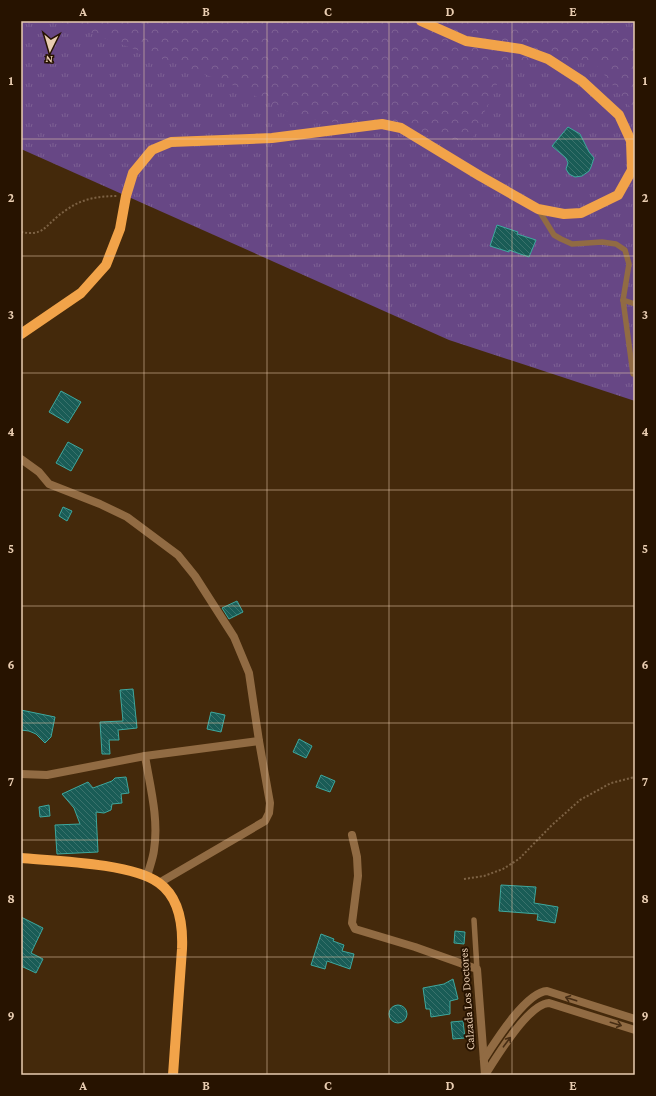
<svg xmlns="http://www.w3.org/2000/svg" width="656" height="1096" font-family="'Crimson Pro',serif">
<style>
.grass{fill:url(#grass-tufts)}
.forest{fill:url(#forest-crowns)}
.building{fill:url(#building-back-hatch);stroke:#3ea89e}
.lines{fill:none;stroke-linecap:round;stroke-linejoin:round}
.path{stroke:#7d6244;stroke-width:2;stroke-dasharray:2 2;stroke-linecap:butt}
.service{stroke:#916b43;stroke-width:5.5}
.minor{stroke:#916b43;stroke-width:8}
.primary{stroke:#f2a349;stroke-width:10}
.oneway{stroke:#472d14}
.grid{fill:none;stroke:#e9cdb1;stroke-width:1;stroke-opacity:0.55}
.labels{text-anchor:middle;stroke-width:4;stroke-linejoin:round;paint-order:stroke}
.street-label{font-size:12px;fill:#e9cdb1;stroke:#271300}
.neatline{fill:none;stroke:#e9cdb1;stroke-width:1.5}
.grid-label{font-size:13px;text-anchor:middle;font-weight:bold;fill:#e9cdb1}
</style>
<defs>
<pattern id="grass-tufts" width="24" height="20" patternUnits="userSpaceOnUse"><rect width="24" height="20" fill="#674785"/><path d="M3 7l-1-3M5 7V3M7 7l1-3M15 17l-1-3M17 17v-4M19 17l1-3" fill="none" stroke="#7d6094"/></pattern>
<pattern id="forest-crowns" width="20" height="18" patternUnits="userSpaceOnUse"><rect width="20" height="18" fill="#674785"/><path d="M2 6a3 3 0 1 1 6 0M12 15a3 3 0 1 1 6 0" fill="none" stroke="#7d6094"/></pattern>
<pattern id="building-back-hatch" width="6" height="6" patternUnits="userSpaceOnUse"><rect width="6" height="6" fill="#195c56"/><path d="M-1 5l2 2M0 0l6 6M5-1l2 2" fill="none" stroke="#3a726c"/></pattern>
</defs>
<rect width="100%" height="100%" fill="#44290b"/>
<!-- grass -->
<path class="grass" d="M 21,21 L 635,21 L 635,401 L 449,340 L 21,149 Z"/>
<!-- forest -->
<path class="forest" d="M 57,21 L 602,21 L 635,42 L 635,113 L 594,62 L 506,64 L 471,142 L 299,117 L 228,83 Z"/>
<!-- building -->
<g class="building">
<path d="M 568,127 L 580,134 L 589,152 L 594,158 L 591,167 L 589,171 L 582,176 L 575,177 L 569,174 L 566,169 L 568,163 L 566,158 L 552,146 Z"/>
<path d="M 497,225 L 518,232 L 517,234 L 536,240 L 529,257 L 509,250 L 509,252 L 490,246 Z"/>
<path d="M 61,391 L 81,402 L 68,423 L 49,412 Z"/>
<path d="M 68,442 L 83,450 L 71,471 L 56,463 Z"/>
<path d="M 63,507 L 72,511 L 67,521 L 59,516 Z"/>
<path d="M 237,601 L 243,612 L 229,619 L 222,608 Z"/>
<path d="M 133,689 L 137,728 L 118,730 L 119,740 L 109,740 L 110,754 L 102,754 L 100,722 L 123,721 L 120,690 Z"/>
<path d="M 21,710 L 55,717 L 51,737 L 45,743 L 36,734 L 29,731 L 21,730 Z"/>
<path d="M 211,712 L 225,715 L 221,732 L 207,729 Z"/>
<path d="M 299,739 L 312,746 L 306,758 L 293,752 Z"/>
<path d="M 321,775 L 335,781 L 330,792 L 316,787 Z"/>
<path d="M 126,777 L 129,793 L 121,794 L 122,803 L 112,804 L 111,810 L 104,813 L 96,812 L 98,852 L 57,854 L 55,825 L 80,824 L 74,808 L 62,794 L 88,782 L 93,788 L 112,781 L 115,778 Z"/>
<path d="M 49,805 L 50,816 L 40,817 L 39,807 Z"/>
<path d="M 501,885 L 536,887 L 534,903 L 558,907 L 555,923 L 537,920 L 538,914 L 499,911 Z"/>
<path d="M 21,917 L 43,928 L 31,953 L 43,959 L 36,973 L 21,966 Z"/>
<path d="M 455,931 L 465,932 L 464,944 L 454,943 Z"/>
<path d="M 321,934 L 334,939 L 333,941 L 344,945 L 342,951 L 354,954 L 350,969 L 327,961 L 325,969 L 311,965 Z"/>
<path d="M 453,979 L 458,999 L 450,1001 L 450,1014 L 431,1017 L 430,1009 L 426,1009 L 423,988 L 444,984 Z"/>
<circle cx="398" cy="1014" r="9"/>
<path d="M 463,1021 L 465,1038 L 453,1039 L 451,1022 Z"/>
</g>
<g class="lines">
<!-- path -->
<g class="path">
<path d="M 21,232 C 42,236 44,228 58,216 C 63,212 69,208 74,205 C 87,198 102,196 117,196"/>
<path d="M 464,879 L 484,876 L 503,869 L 519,859 L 552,825 L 580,800 L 611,783 L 635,777"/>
</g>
<!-- service -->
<g class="service">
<path d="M 538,209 L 554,235 L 561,239 L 572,244 L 602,242 L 616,244 L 625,250 L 629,264 L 623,300 L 633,374"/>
<path d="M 623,300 L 635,304"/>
<path d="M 474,920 L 477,969"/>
</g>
<!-- minor -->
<g class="minor">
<path d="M 21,459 L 39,472 L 49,484 L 100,504 L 127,517 L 178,555 L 195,576 L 234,637 L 249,673 L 259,741 L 270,803 L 269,813 L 265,821 L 159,883"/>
<path d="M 145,756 C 150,786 159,819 154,850 C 153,859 149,868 147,877"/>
<path d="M 21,774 L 47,775 L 145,756 L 259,741"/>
<path d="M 352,835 L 357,857 L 358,876 L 352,923 L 355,929 L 415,947 L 477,969 L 485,1075"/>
<path d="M 484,1059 C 495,1042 526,992 547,991 L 635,1019"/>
<path d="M 485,1075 C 496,1058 528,1004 549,1003 L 635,1030"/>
</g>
<!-- primary -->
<g class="primary">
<path d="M 21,334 L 81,293 L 106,265 L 120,229 L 126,196 L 133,173 L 152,150 L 171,142 L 272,138 L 382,124 L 401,128 L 480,176 L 538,209 L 564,214 L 581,213 L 618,195 L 632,170 L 631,141 L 619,115 L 582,81 L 548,59 L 521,49 L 466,41 L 421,21"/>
<path d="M 21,858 C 55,861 132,863 159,883 C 180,898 183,926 182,949 L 173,1075"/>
</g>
</g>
<!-- one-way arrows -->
<defs><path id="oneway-shaft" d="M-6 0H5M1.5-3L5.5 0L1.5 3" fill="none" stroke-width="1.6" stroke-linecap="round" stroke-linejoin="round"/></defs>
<g class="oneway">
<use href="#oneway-shaft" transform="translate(571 999) rotate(-162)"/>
<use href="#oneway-shaft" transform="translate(616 1024) rotate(17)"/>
<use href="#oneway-shaft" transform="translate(507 1042) rotate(-53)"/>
</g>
<!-- grid -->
<path class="grid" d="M 144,21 L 144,1075M 267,21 L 267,1075M 389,21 L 389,1075M 512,21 L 512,1075M 21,139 L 635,139M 21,256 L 635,256M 21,373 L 635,373M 21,490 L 635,490M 21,606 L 635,606M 21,723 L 635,723M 21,840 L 635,840M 21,957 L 635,957"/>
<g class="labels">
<!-- street labels -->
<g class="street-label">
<text transform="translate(467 999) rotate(-94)" y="4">Calzada Los Doctores</text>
</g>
</g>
<!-- border -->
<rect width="656" height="1096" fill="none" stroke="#271300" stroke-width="44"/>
<!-- north arrow -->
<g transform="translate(50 50) rotate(185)" stroke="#271300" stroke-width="3" paint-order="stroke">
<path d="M0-3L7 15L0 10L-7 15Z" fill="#e9cdb1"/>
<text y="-6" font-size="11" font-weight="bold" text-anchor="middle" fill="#e9cdb1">N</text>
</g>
<rect x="22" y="22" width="612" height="1052" class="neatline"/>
<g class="grid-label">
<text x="83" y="16">A</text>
<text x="206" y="16">B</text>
<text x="328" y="16">C</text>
<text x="450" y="16">D</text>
<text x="573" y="16">E</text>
<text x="11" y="85">1</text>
<text x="645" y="85">1</text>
<text x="11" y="202">2</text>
<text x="645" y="202">2</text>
<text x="11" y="319">3</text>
<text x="645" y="319">3</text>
<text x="11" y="436">4</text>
<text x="645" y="436">4</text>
<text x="11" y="553">5</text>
<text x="645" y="553">5</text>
<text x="11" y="669">6</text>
<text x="645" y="669">6</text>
<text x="11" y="786">7</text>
<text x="645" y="786">7</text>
<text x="11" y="903">8</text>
<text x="645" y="903">8</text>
<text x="11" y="1020">9</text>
<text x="645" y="1020">9</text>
<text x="83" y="1090">A</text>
<text x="206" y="1090">B</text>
<text x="328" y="1090">C</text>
<text x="450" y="1090">D</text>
<text x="573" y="1090">E</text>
</g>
</svg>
